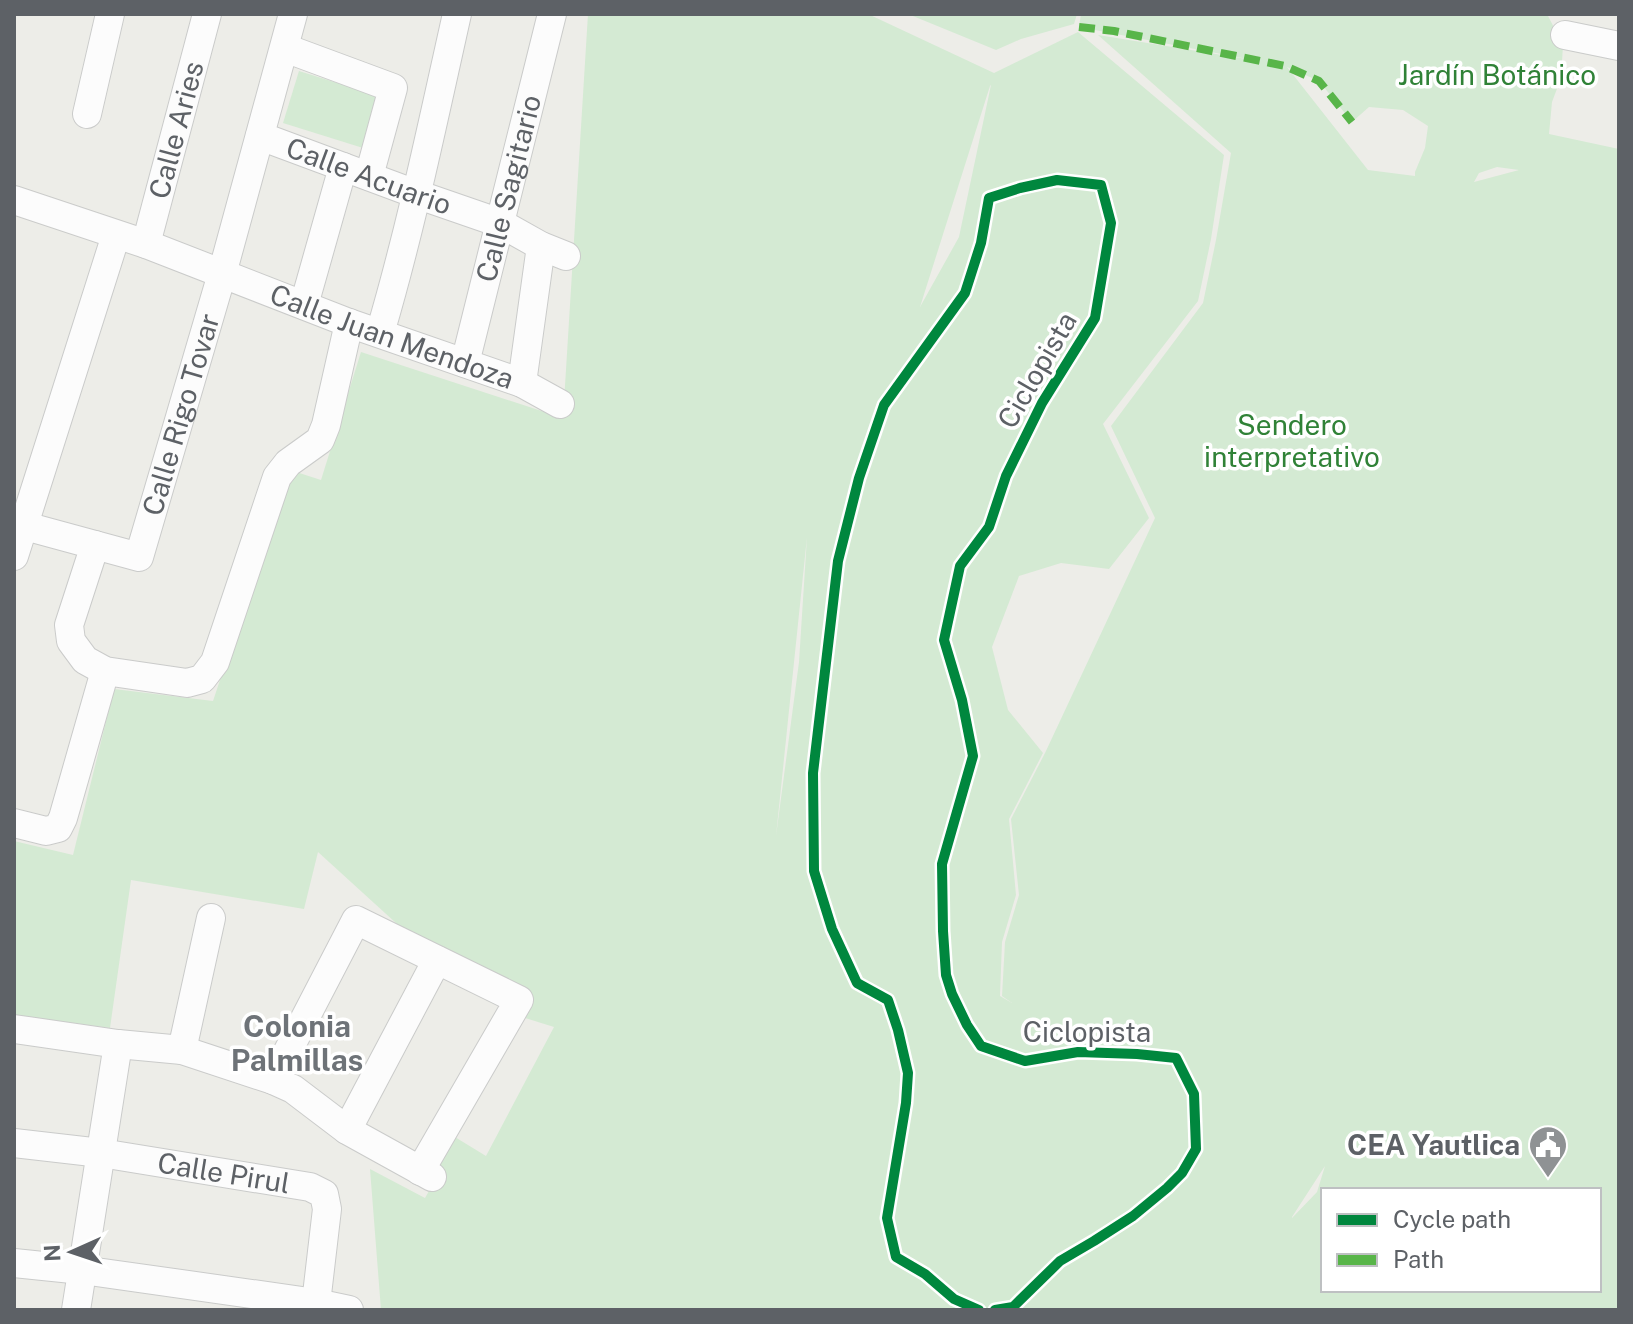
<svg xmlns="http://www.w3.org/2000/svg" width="1633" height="1324" font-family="'Public Sans',sans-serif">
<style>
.green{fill:#d4ead3;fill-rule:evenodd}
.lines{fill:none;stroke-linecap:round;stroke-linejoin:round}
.minor-casing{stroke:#cacbca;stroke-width:30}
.minor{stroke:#fcfcfc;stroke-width:28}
.quiet{stroke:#58b549;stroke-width:8;stroke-dasharray:16 8;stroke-linecap:butt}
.cycleway-casing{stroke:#fff;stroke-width:15}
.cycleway{stroke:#00873e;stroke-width:10}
.labels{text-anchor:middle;stroke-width:7;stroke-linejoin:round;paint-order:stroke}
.park-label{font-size:28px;fill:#308237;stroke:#fff}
.street-label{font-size:28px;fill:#5d6166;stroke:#fff}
.poi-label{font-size:28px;font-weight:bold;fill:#5d6166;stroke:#fff;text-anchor:end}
.neighbourhood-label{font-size:30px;font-weight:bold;fill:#6e7378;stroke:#fff}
</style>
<rect width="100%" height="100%" fill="#edede8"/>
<!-- green -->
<g class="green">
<path d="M 588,14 L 868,14 L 994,73 L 1078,32 L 1224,155 L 1211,239 L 1198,301 L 1103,424 L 1149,518 L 1109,569 L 1061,563 L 1019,576 L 992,647 L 1008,710 L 1043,753 L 1009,819 L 1016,895 L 1002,942 L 1000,996 L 1012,1003 L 1002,996 L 1005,942 L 1019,895 L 1011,819 L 1045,753 L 1155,518 L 1111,426 L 1203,303 L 1216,240 L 1231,153 L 1098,35 L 1253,60 L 1079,27 L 1081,14 L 1547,14 L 1563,45 L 1561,78 L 1552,102 L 1549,134 L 1619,149 L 1619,1310 L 381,1310 L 370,1169 L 425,1198 L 440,1172 L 434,1168 L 450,1134 L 486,1156 L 554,1027 L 522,1017 L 430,954 L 318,852 L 304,909 L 131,880 L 110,1028 L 14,1015 L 14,841 L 73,855 L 114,689 L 213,701 L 290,470 L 321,480 L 361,352 L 563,418 ZM 1287,67 L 1319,81 L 1352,122 L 1369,107 L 1403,110 L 1428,126 L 1425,148 L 1415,172 L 1415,176 L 1368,170 ZM 991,85 L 959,237 L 920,307 L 990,86 ZM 1497,167 L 1519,170 L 1474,182 L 1479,173 ZM 807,537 L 799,662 L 776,836 ZM 1325,1166 L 1317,1192 L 1292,1218 L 1292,1217 ZM 1323,1190 L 1599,1190 L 1599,1290 L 1323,1290 Z"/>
<path d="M 908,14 L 1077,14 L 1074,24 L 1021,39 L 996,50 Z"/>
<path d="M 299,71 L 379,96 L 363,148 L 283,123 Z"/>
</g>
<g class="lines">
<defs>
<g id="minor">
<path d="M 1565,35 L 1619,46"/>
<path d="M 285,48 L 393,88 L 369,176"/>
<path d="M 87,114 L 110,14"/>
<path id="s1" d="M 260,136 L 416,194 L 500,223 L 541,246 L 566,256"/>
<path id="s2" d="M 14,200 L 146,244 L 349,323 L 522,383 L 560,404"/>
<path id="s3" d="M 146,244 L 207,14"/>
<path d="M 304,305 L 343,167"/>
<path d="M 380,333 C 411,228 433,121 457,14"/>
<path id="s4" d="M 465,363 L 552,14"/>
<path d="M 522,383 L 541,246"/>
<path id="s5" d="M 14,523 L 139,557 L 222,274 L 293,14"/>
<path d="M 95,545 L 69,625 L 71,641 L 85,660 L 105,671 L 187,683 L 202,679 L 215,662 L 277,477 L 288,463 L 320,440 L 326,425 L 349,323"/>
<path d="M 14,556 L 116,235"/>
<path d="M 14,823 L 46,831 L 58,828 L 63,818 L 105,671"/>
<path d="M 14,1029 L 118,1044 L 182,1050 L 273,1080 L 293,1089 L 347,1130 L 432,1177"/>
<path d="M 182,1050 L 211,918"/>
<path d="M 273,1080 L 356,920 L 519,1000 L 420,1171"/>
<path d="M 347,1130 L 437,960"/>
<path id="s6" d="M 14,1143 L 101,1153 L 310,1187 L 324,1194 L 327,1209 L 316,1303"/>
<path d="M 14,1263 L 82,1270 L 316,1303 L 349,1310"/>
<path d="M 76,1310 L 118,1044"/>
</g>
</defs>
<!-- minor casing -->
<use href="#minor" class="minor-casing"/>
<!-- minor -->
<use href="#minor" class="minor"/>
<!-- quiet -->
<path class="quiet" d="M 1079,27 L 1114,31 L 1285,66 L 1319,81 L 1352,122"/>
<defs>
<path id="cycleway" d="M 979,1310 L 954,1299 L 925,1274 L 896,1257 L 887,1218 L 906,1103 L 908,1073 L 898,1030 L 888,1000 L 857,983 L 832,929 L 814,871 L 813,773 L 838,561 L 859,478 L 884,405 L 965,293 L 981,243 L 989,198 L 1020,188 L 1057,180 L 1101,185 L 1111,223 L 1095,318 L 1042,403 L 1006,476 L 989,527 L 960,566 L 944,640 L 962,700 L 973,756 L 942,864 L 943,931 L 946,975 L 952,994 L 967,1025 L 981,1046 L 1025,1061 L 1078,1052 L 1137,1054 L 1176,1058 L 1194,1094 L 1196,1149 L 1182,1173 L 1167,1188 L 1133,1216 L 1094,1241 L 1060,1261 L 1013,1307 L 995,1310"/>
</defs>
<!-- cycleway casing -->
<use href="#cycleway" class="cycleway-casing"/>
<!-- cycleway -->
<use href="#cycleway" class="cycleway"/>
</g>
<!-- icons -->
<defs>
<symbol id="civic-pin" viewBox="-11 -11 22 30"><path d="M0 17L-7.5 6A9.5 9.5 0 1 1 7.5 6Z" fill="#8f9294" stroke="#fff"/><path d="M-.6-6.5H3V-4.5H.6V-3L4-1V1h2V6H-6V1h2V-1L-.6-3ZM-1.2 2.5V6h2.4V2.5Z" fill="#fff"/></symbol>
</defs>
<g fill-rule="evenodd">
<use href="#civic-pin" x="1526" y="1123" width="44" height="60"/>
</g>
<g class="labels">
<!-- park labels -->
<g class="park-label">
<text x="1497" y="85">Jardín Botánico</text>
<text x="1292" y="435">Sendero<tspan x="1292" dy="32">interpretativo</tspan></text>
</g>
<!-- street labels -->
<g class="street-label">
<text dy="10" stroke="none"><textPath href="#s3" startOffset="118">Calle Aries</textPath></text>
<text dy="10" stroke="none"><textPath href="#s1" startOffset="116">Calle Acuario</textPath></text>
<text dy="10" stroke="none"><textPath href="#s4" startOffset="180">Calle Sagitario</textPath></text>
<text dy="10" stroke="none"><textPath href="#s2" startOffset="402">Calle Juan Mendoza</textPath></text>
<text transform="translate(1037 370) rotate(-60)" y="10">Ciclopista</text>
<text dy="10" stroke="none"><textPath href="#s5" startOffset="278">Calle Rigo Tovar</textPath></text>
<text x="1087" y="1042">Ciclopista</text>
<text dy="10" stroke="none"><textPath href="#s6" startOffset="212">Calle Pirul</textPath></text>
</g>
<!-- poi labels -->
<g class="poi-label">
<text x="1520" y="1155">CEA Yautlica</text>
</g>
<!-- neighbourhood labels -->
<g class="neighbourhood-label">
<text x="297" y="1037">Colonia<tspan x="297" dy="34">Palmillas</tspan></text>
</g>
</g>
<!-- border -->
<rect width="1633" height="1324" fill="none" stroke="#5d6166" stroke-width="32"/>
<!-- legend -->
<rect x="1321" y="1188" width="280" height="104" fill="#ffffff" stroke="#bec0c2" stroke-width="2"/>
<rect x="1337" y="1214" width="40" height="12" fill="#00873e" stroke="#bec0c2" stroke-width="2"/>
<text x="1393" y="1228" font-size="24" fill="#5d6166">Cycle path</text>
<rect x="1337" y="1254" width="40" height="12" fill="#58b549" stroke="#bec0c2" stroke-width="2"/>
<text x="1393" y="1268" font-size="24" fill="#5d6166">Path</text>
<!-- north arrow -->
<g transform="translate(72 1252) rotate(267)" stroke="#ffffff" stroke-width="6" paint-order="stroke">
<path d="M0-6L14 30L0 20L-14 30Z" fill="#5d6166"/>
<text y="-12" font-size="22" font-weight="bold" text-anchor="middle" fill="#5d6166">N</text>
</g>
</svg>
